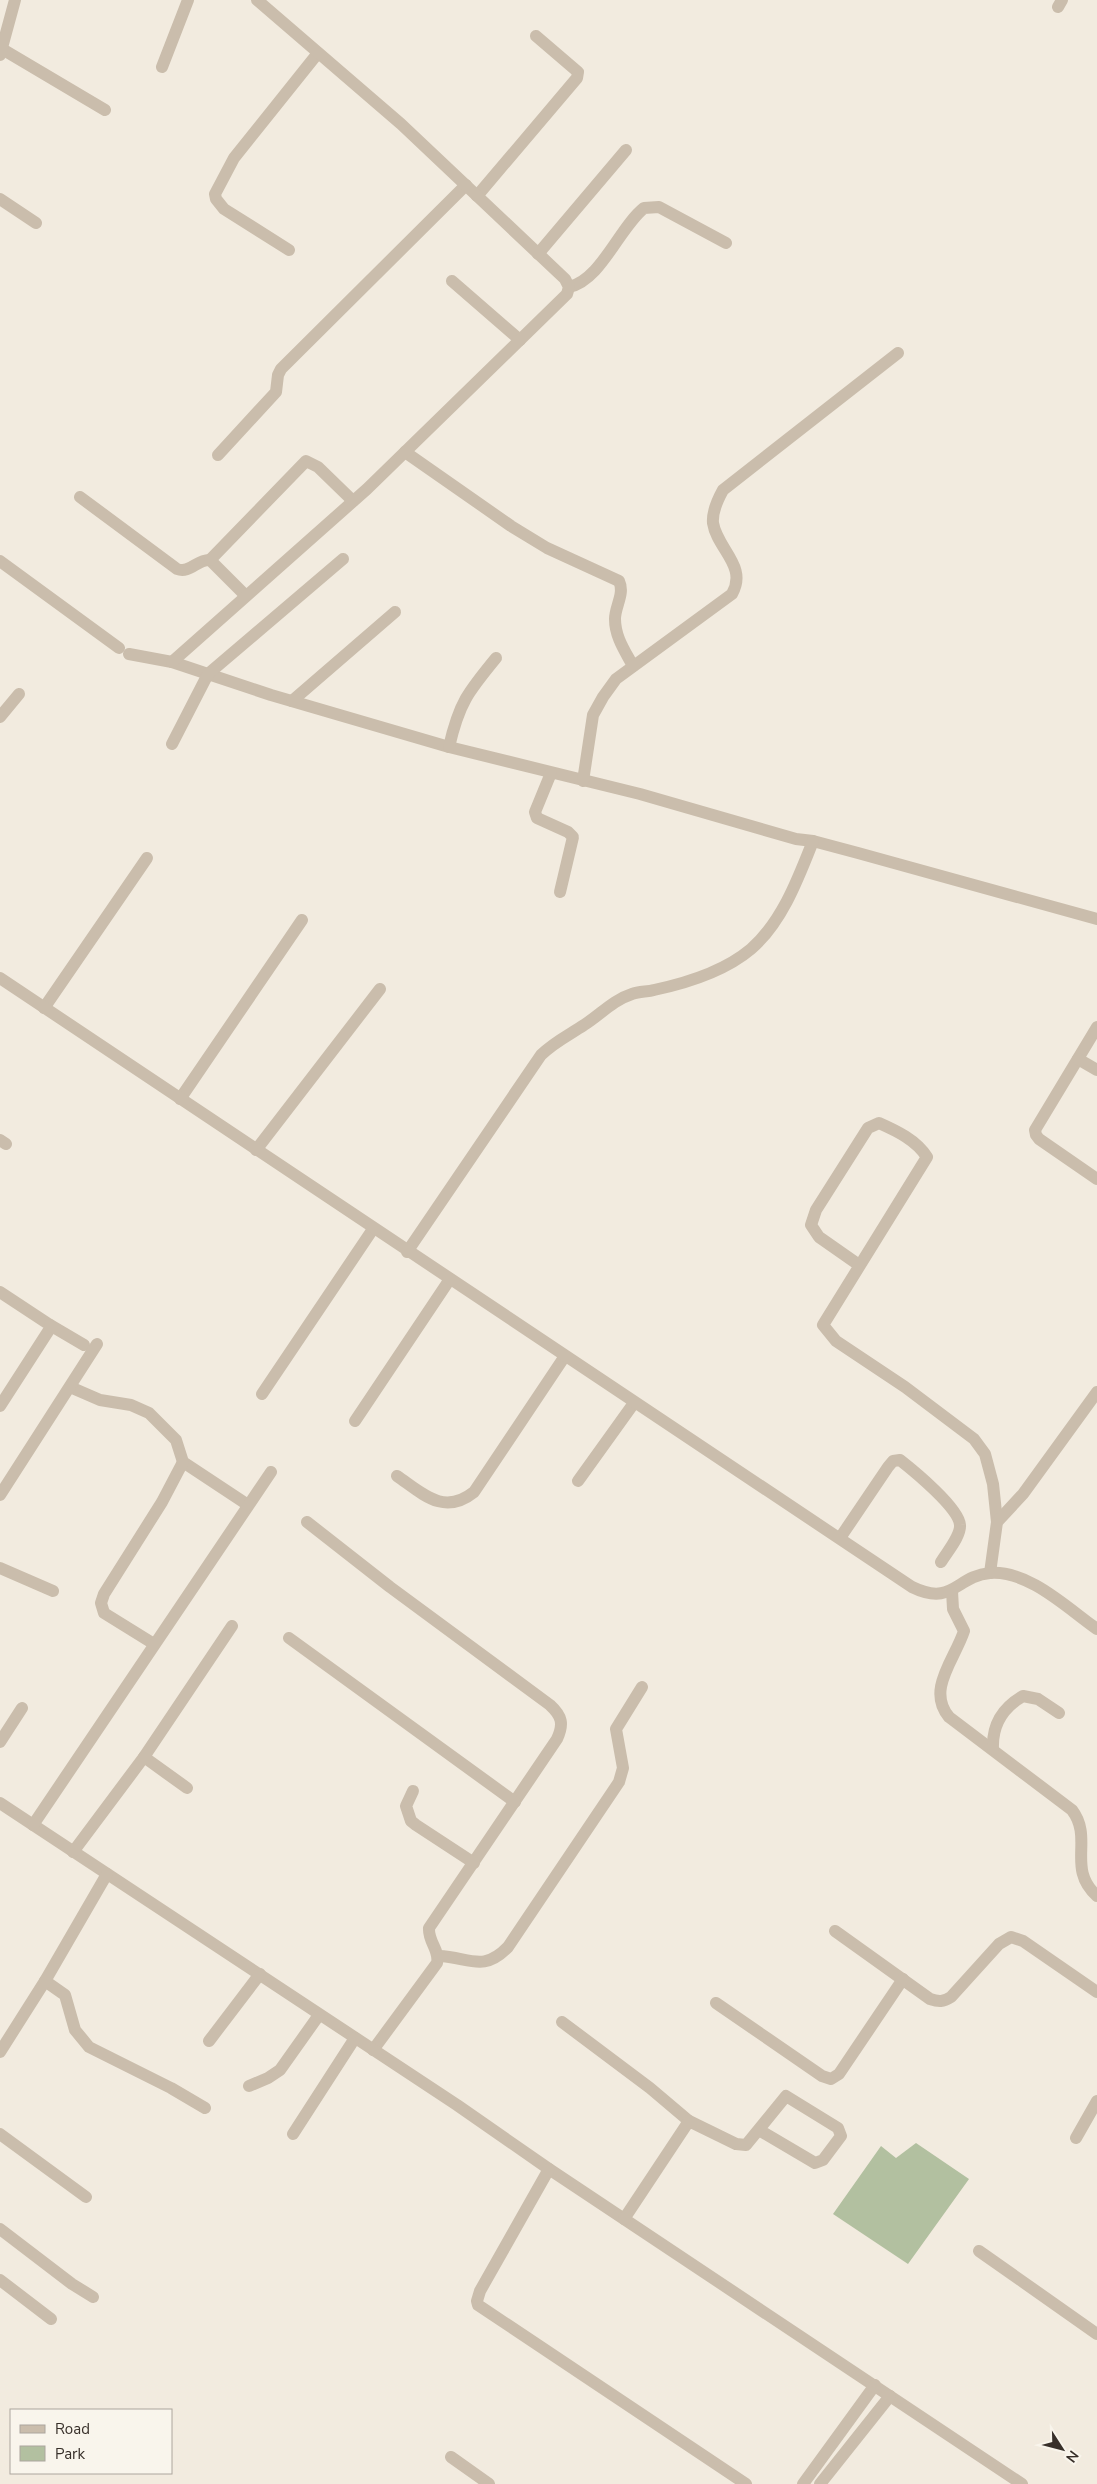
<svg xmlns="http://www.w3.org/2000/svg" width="1097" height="2484" font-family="'Nunito Sans',sans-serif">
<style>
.green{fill:#b2c0a0}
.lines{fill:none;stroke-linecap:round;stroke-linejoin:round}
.minor{stroke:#cabdac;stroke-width:12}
.tertiary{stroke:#cabdac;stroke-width:12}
</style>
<rect width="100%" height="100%" fill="#f2ebdf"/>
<!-- green -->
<path class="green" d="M 916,2143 L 969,2179 L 908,2264 L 833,2214 L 881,2146 L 896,2158 Z"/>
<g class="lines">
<!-- minor -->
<g class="minor">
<path d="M 1058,7 L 1062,0"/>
<path d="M 2,49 L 105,110"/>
<path d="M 0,55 L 15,0"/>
<path d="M 162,67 L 188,0"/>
<path d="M 477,196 L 577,78 L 578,72 L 536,36"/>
<path d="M 0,199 L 36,223"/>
<path d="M 289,250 L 224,209 L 216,199 L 215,194 L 234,158 L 318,53"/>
<path d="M 538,254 L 626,150"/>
<path d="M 452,281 L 520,340"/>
<path d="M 569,287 C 601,280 619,228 644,208 L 659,207 L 726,243"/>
<path d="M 405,452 L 511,526 L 547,548 L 619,581 C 625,594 615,606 615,619 C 615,637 625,651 633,666"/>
<path d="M 218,455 L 276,392 L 278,375 L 281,369 L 466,185"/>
<path d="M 80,497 L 177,569 C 190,574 197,559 210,560 L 245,595"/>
<path d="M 210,560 L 306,461 L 318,467 L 353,501"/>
<path d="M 0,561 L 119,648"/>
<path d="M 129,654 L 172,662 L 271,695 L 449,747 L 640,794 L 796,839 L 813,841 L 858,853 L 1097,919"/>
<path d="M 172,662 L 367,489 L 567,294 L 569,287 L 565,279 L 401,124 L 257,0"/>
<path d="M 292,701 L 395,612"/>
<path d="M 0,717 L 19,694"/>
<path d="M 172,744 L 208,674 L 343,559"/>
<path d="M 449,747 C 459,703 468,692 496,658"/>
<path d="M 551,773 L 535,812 L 537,818 L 568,832 L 573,837 L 560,892"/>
<path d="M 583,781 L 593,715 L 603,697 L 616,679 L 732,594 C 748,566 717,549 713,523 C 712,512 718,499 723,490 L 898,353"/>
<path d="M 44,1008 L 147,858"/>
<path d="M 1097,1027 L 1035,1130 L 1036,1135 L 1039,1139 L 1097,1179"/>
<path d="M 1078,1059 L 1097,1070"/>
<path d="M 180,1099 L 302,920"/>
<path d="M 0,1140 L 6,1144"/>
<path d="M 256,1150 L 380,989"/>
<path d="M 407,1252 L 541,1055 C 554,1042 569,1035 584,1025 C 600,1015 613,1000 632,994 C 639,991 647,992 654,990 C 687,983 725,971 751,949 C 782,922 798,879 813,841"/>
<path d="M 859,1265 L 819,1237 L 811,1225 L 816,1210 L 868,1128 L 879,1123 C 897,1131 916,1140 927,1157 L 823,1325 L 836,1341 L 905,1387 L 974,1439 L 985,1454 L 993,1484 L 997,1522"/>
<path d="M 0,1292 L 50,1325 L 49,1330 L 0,1406"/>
<path d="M 50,1325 L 84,1345"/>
<path d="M 70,1387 L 100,1400 L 131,1405 L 149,1413 L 176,1440 L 183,1462 L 248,1505"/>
<path d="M 262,1394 L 373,1229"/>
<path d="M 355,1421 L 450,1279"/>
<path d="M 397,1476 C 423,1494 444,1516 474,1492 L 565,1356"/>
<path d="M 578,1481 L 634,1403"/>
<path d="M 0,1495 L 97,1344"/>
<path d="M 307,1522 L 390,1587 L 550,1705 C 562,1716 564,1724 557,1739 L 429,1928 C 428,1942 440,1950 437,1963 L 373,2050"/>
<path d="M 840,1538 L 888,1467 L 893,1461 L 900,1460 C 914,1471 959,1508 960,1525 C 961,1536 947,1552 941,1562"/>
<path d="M 0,1568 L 53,1591"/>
<path d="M 990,1573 L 997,1522 L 1023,1494 L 1097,1392"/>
<path d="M 952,1591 L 953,1609 L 964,1631 C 955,1659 926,1690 949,1717 L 1072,1810 C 1094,1839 1066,1868 1097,1896"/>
<path d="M 289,1638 L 515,1802"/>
<path d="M 154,1644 L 104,1613 L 101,1603 L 104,1594 L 162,1502 L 183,1462"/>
<path d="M 0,1742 L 22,1708"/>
<path d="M 993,1749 C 992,1726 1002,1708 1023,1696 L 1038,1699 L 1059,1713"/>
<path d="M 144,1757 L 187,1788"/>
<path d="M 413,1791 L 406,1806 L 411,1821 L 416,1825 L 474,1863"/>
<path d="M 0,1803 L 457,2105 L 549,2169 L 1022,2484"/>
<path d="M 33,1825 L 271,1472"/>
<path d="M 73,1852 L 144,1757 L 232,1626"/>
<path d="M 835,1931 L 930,1999 C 939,2002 943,2002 951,1997 L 999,1944 L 1011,1937 L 1023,1941 L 1097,1992"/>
<path d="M 439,1956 C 469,1957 483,1973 508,1947 L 619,1782 L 623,1768 L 616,1729 L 642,1687"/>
<path d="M 45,1981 L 65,1995 L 75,2030 L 89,2047 L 171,2088 L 205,2108"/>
<path d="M 716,2003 L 822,2076 L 831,2079 L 839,2074 L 903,1979"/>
<path d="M 562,2022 L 650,2088 L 689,2121"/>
<path d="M 209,2041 L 260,1974"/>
<path d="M 0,2052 L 45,1981 L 107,1874"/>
<path d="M 249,2086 L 268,2078 L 280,2070 L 319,2015"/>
<path d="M 0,2134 L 86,2197"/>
<path d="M 293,2134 L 355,2038"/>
<path d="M 1076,2138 L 1097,2101"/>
<path d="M 549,2169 L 480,2291 L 477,2301 L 478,2305 L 746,2484"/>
<path d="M 624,2219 L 689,2121 L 736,2144 L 746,2145 L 786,2096 L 838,2128 L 841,2136 L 823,2160 L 815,2163 L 759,2130"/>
<path d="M 0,2229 L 72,2284 L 93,2297"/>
<path d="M 979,2251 L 1097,2334"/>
<path d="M 0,2280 L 51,2319"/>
<path d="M 451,2457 L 489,2484"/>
<path d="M 803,2484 L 875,2385"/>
<path d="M 820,2484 L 890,2396"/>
</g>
<!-- tertiary -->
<path class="tertiary" d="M 0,978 L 912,1587 C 953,1607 956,1576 990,1573 C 1029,1570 1067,1608 1097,1629"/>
</g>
<!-- legend -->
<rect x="10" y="2409" width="162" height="65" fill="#f9f5ec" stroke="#aca69e"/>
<rect x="20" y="2425" width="25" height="8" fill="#cabdac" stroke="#aca69e"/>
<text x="55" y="2434" font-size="15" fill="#38302a">Road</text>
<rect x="20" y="2446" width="25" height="15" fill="#b2c0a0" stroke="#aca69e"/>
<text x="55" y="2459" font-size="15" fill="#38302a">Park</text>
<!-- north arrow -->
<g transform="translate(1062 2449) rotate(126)" stroke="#f9f5ec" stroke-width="4" paint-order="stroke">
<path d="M0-4L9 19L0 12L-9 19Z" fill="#38302a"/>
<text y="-8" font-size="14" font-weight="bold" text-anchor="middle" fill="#38302a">N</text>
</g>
</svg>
